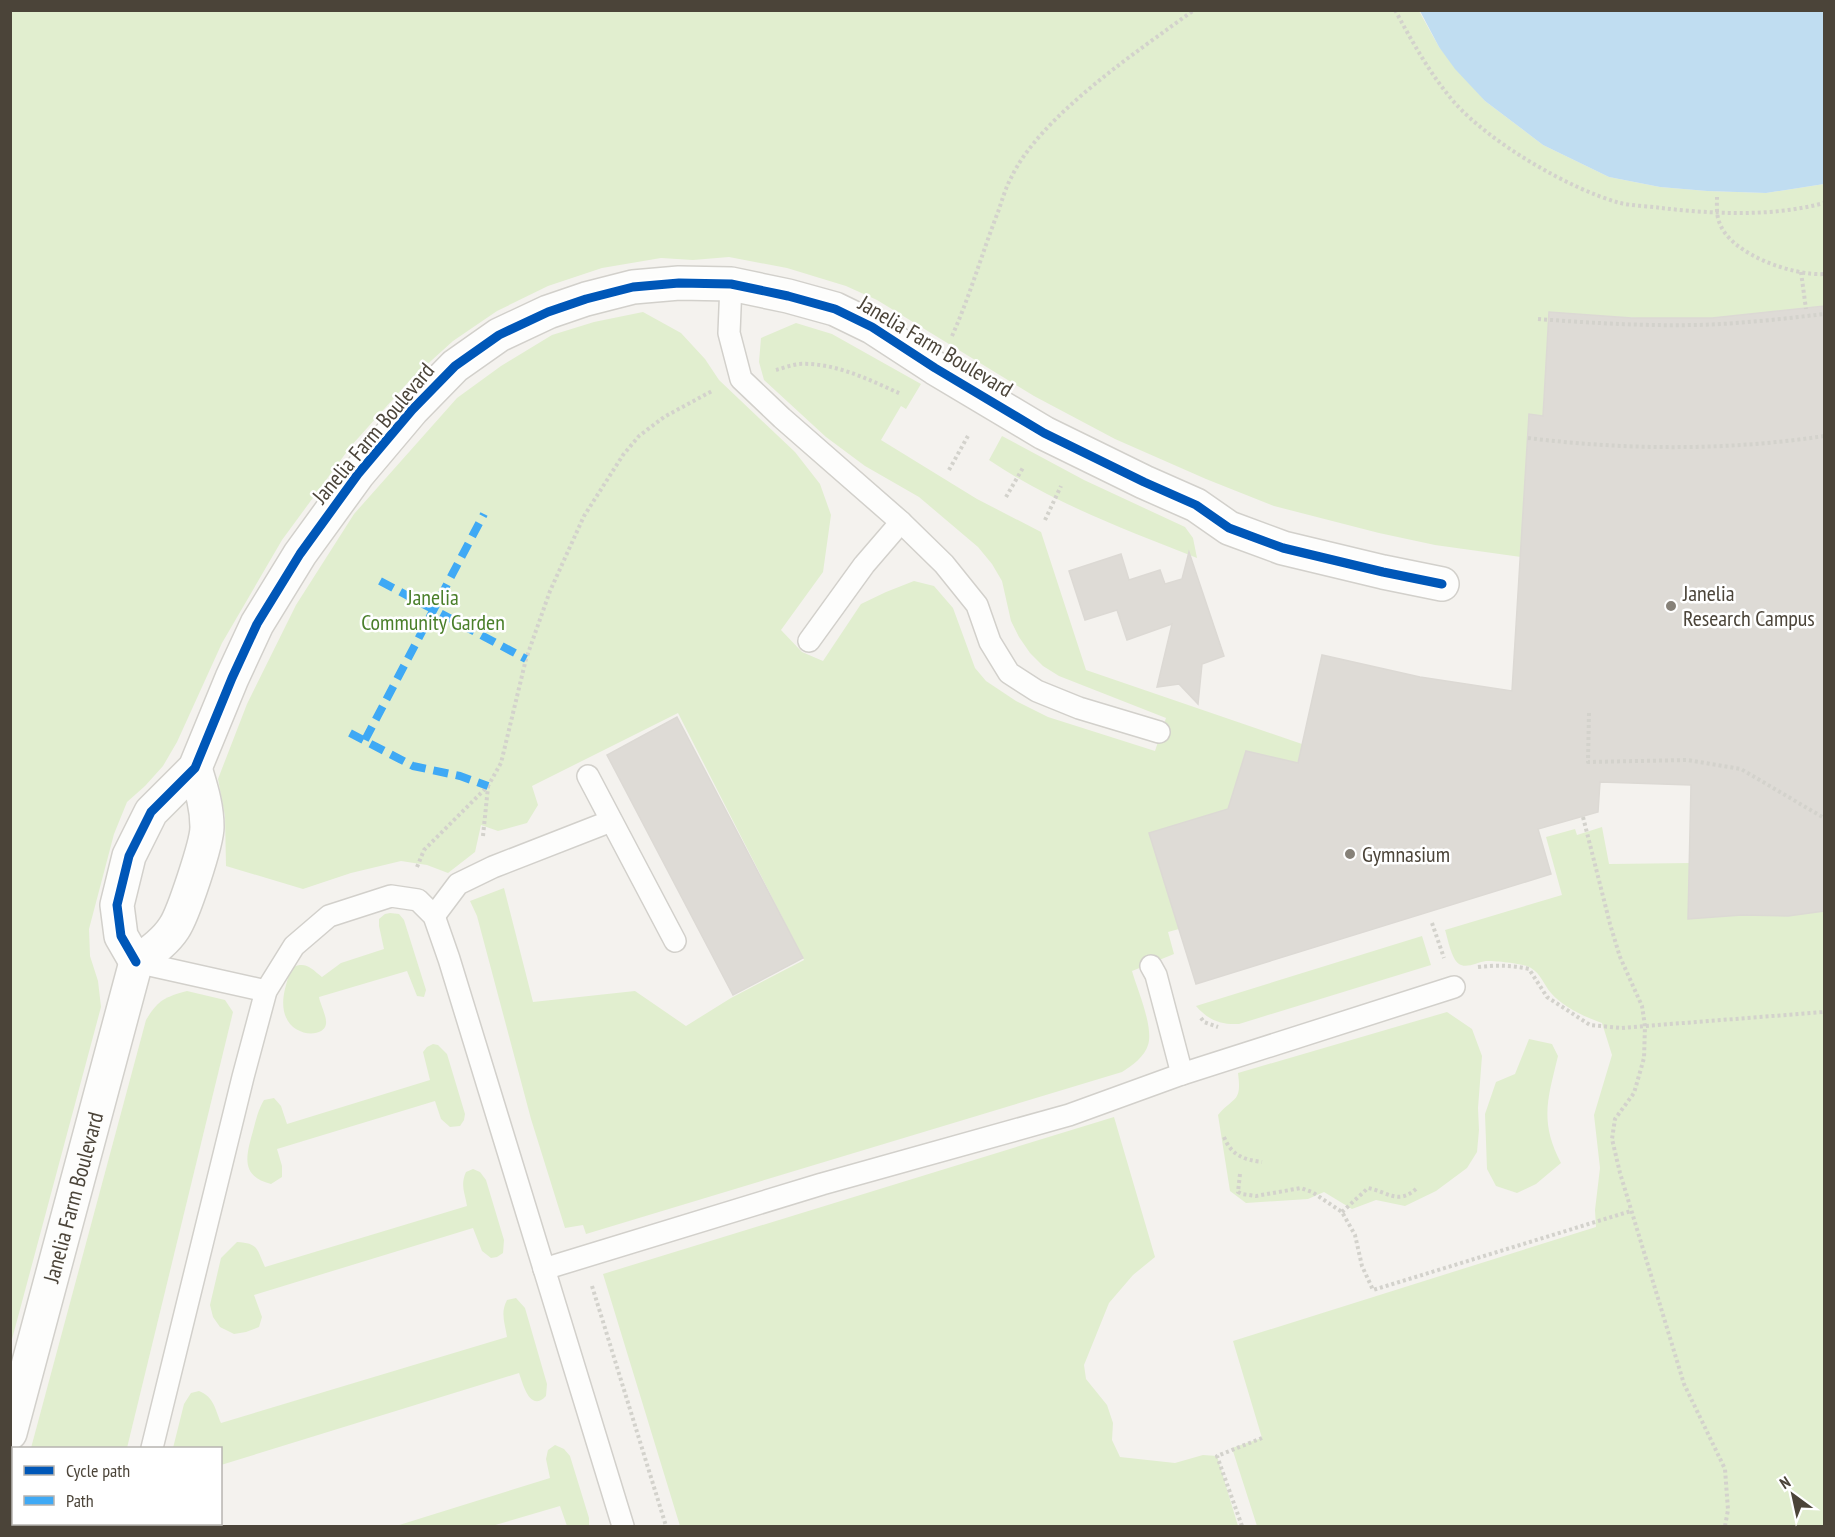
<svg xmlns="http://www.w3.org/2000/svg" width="1835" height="1537" font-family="'PT Sans Narrow',sans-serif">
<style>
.green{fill:#e1eecf}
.water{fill:#c0ddf1}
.building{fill:#dedbd6;stroke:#dcd9d4;stroke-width:1.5}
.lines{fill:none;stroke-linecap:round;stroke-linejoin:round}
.service-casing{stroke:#d2d0cb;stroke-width:24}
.minor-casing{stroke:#d2d0cb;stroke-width:36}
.path{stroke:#d3d2cc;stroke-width:4;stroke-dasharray:3 3;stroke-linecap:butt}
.service{stroke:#fdfdfc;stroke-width:21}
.minor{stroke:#fdfdfc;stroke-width:33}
.quiet{stroke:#3fa9f5;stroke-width:8;stroke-dasharray:15 8;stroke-linecap:butt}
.cycleway-casing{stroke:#fff;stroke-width:13}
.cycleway{stroke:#0057b8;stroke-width:9}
.poi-dot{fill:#868178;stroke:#fff;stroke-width:2}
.labels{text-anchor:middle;stroke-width:5;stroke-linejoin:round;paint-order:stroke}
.street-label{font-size:22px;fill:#4b4439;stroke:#fff}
.poi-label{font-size:22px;fill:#4b4439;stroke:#fff;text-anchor:start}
.park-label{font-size:22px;fill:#4a7f2a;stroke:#fff}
</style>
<rect width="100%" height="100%" fill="#f4f2ee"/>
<!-- green -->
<g class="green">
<path d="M 11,11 L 1419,11 L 1439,47 L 1485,101 L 1543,145 L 1609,177 L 1660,187 L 1707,191 L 1766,193 L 1824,184 L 1824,306 L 1712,318 L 1656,319 L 1549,313 L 1543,416 L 1529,415 L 1521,557 L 1435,545 L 1379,533 L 1274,506 L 1206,479 L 1115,439 L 1034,396 L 877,300 L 846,286 L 787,268 L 729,257 L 693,260 L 661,258 L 602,268 L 548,286 L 497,311 L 453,341 L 411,379 L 351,446 L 282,540 L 222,643 L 177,742 L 163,766 L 145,786 L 127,802 L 114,834 L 89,929 L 90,956 L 98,981 L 101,1007 L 11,1343 Z"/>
<path d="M 643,312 L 681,333 L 705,359 L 719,380 L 795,452 L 820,484 L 831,515 L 823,572 L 781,630 L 802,652 L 823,661 L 861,604 L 886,592 L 914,581 L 934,586 L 953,608 L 975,668 L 986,681 L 1016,701 L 1048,717 L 1155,751 L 1166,718 L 1059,676 L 1043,666 L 1030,653 L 1019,637 L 1011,621 L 1002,581 L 992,564 L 978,547 L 919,497 L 865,466 L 826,437 L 764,380 L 759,362 L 761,338 L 796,323 L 832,334 L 921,384 L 906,409 L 901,406 L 881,440 L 977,499 L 1041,532 L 1086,670 L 1302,744 L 1396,763 L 1340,773 L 1247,751 L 1228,809 L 1149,833 L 1179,929 L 1168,932 L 1174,954 L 1132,971 C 1137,989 1154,1027 1148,1045 C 1145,1056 1132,1066 1122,1072 L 586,1234 L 583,1225 L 565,1228 L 531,1119 L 477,916 L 470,901 L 504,888 L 533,1002 L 635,991 L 686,1026 L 731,998 L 804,960 L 678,713 L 532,786 L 538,805 L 527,823 L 498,831 L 481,825 L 475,852 L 448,873 L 427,865 L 401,861 L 351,873 L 303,889 L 226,866 L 225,816 L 218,779 L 247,704 L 296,605 L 354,514 L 457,398 L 501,366 L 552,335 L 594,322 Z"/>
<path d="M 1002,436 L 1084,480 L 1185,527 L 1193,538 L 1197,558 C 1126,530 1051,502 989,460 Z"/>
<path d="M 1824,574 L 1824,1526 L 1257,1526 L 1232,1448 L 1262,1438 L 1233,1341 L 1596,1227 L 1595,1210 L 1600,1168 L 1594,1115 L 1612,1055 L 1602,1023 C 1585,1017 1563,1007 1551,993 C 1544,985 1541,974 1531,968 C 1523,963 1495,961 1486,961 C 1478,962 1466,969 1459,964 C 1451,958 1448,939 1445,930 L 1562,895 L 1546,837 L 1575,829 L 1577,835 L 1602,827 L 1609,864 L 1691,863 L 1793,578 Z"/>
<path d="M 390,913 L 399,914 L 404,920 L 426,990 L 424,997 L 417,996 L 407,971 L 319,997 C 320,1004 327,1016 326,1024 C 324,1041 273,1038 285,989 C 287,981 289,973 293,967 C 306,961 312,969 322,977 L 341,963 L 384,949 L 379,926 L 379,919 L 385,914 Z"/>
<path d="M 1422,936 L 1431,965 L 1239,1024 C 1221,1025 1208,1020 1196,1006 Z"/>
<path d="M 187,991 L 225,1000 L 233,1012 L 127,1448 L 31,1448 L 146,1020 C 158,1000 165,997 187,991 Z"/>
<path d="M 1447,1012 L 1472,1029 L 1482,1056 L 1478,1108 L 1479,1130 L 1477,1152 L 1467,1168 L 1436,1191 L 1405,1206 L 1376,1200 L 1352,1209 L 1324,1192 L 1308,1199 L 1246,1203 L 1230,1191 L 1218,1115 C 1234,1096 1242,1103 1238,1073 Z"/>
<path d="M 1529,1039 L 1552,1044 L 1558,1056 C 1548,1098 1539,1121 1561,1163 L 1536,1184 L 1517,1193 L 1496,1186 L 1487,1169 L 1485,1114 L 1496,1082 L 1515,1074 Z"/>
<path d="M 433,1044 L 438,1045 L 447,1054 L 465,1114 L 464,1120 L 460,1126 L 450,1127 L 441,1119 L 435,1101 L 277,1149 L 282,1166 L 282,1177 L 271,1184 C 240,1176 246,1156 253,1131 C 256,1120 258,1110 264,1100 L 274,1098 L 281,1106 L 287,1124 L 430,1080 L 423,1052 L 427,1047 Z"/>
<path d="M 1114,1117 L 1155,1257 L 1133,1275 L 1109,1303 L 1084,1365 L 1086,1379 L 1107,1405 L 1113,1423 L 1112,1440 L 1120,1457 L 1175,1463 L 1203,1455 L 1217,1456 L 1238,1526 L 680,1526 L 603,1274 Z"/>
<path d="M 473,1169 L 480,1172 L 486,1180 L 504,1240 L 503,1253 L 497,1257 L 491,1258 L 482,1251 L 473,1228 L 254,1295 L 262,1317 L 259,1327 L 246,1332 L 234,1334 L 220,1327 L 213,1317 L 210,1305 L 221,1258 L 237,1242 C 259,1243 257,1250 265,1267 L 467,1206 C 465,1193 460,1185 466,1172 Z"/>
<path d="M 516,1298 L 525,1308 L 547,1384 L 546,1396 C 530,1413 523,1384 519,1373 L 221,1465 L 220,1448 L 173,1448 L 184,1404 L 191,1393 L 199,1391 C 214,1397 215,1409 221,1423 L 507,1337 C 505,1323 500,1313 507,1300 Z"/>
<path d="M 555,1445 L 564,1449 L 570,1456 L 589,1518 L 589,1526 L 567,1526 L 560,1506 L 492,1526 L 396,1526 L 550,1478 L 546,1459 L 548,1450 Z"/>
</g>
<!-- water -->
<path class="water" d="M 1420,11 L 1824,11 L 1824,184 L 1766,193 L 1707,191 L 1660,187 L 1609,177 L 1543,145 L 1485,101 L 1455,69 L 1439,47 Z"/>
<!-- building -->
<g class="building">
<path d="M 1824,306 L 1824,911 L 1788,916 L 1742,915 L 1688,919 L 1691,785 L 1600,782 L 1598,812 L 1538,829 L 1551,874 L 1196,984 L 1149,833 L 1228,809 L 1246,751 L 1298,763 L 1322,655 L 1420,677 L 1512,691 L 1529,414 L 1543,416 L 1549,312 L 1632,318 L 1712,318 Z"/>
<path d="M 1189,552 L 1224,656 L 1202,664 L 1198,704 L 1179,684 L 1157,687 L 1172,624 L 1127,640 L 1117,610 L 1085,620 L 1069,571 L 1121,554 L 1129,580 L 1160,570 L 1165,584 L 1182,579 Z"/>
<path d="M 677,717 L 803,958 L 733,995 L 607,755 Z"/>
</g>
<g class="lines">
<defs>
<g id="service">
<path d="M 731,284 L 729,333 L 741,379 L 782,418 L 901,522 L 944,564 L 977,605 L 990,642 L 1009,673 L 1037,691 L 1079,708 L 1159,732"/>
<path d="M 809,641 L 864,565 L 901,522"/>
<path d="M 588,776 L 675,941"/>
<path d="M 434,916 L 458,884 L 493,867 L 611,821"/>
<path d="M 136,962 L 266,991"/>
<path d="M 1151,966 L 1156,975 L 1182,1074"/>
<path d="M 544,1269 L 822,1184 L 1069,1115 L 1182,1074 L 1454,987"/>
<path d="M 152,1448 L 243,1077 L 266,991 L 294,946 L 329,916 L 391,896 L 418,900 L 434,916 L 449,959 L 623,1526"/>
<path d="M 10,1507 L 14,1508"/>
<path d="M 63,1524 L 72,1526"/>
<path d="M 133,1526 L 134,1524"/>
</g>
<g id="minor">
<path d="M 136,962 L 121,936 L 117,905 L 129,856 L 151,812 L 195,768 L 232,678 L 257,624 L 300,554 L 358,474 L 412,410 L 455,366 L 499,335 L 548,312 L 586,299 L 633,287 L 679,283 L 731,284 L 788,296 L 835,309 L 872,327 L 935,368 L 1044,433 L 1144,482 L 1196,505 L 1229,528 L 1283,548 L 1383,572 L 1442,584"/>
<path id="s1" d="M 10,1433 L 136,962 C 150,953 165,942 174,928 C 183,915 207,843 207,827 C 207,806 201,788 195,768"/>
</g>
</defs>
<!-- service casing -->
<use href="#service" class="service-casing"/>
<!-- minor casing -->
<use href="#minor" class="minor-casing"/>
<!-- path -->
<g class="path">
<path d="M 1395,10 C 1413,43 1430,74 1454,102 C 1489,142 1569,189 1620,203 C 1633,206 1648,206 1661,208 C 1715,214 1772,217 1824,203"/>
<path d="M 1717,197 C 1717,205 1716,216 1720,224 C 1732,255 1794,276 1824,274"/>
<path d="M 1801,272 L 1806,309"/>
<path d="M 1538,319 C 1591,323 1643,326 1696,325 C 1739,324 1782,319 1824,314"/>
<path d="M 952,336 C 970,296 982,253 998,212 C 1002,201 1005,189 1011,178 C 1040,116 1138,51 1194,10"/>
<path d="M 776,370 C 783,368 791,365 799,364 C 834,362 870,380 901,394"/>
<path d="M 1528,438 C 1625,450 1727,451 1824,436"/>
<path d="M 949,470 L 969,434"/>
<path d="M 1006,497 L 1024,466"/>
<path d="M 1045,520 L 1061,486"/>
<path d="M 1589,713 L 1588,762 L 1688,760 L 1741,769 L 1824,818"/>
<path d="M 1583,817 L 1610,924 L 1620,957 L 1642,1006 L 1645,1026 L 1644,1058 L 1634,1093 L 1615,1119 L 1612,1139 L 1620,1173 L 1684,1384 L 1725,1469 L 1728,1510 L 1725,1526"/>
<path d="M 483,836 L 488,787"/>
<path d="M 417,867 L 424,850 L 488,786 L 501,763 L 526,659 L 550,591 L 584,516 L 623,455 L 639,436 L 664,417 L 712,391"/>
<path d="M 1432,923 L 1444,958"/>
<path d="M 1478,967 C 1496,965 1511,965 1529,969 L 1547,997 L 1590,1025 L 1621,1028 L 1645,1026 L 1824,1012"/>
<path d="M 1201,1018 L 1204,1022 L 1218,1027"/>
<path d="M 1224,1137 C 1231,1155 1244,1160 1262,1162"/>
<path d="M 1240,1174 L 1238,1192 L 1242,1194 L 1256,1196 L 1301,1188 L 1312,1192 L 1342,1212 L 1355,1235 L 1362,1266 L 1373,1290 L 1631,1211"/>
<path d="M 1342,1212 L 1368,1188 C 1388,1192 1398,1205 1416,1189"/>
<path d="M 592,1286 L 666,1526"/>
<path d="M 1242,1526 L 1217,1456 L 1262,1438"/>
</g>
<!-- service -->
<use href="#service" class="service"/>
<!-- minor -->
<use href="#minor" class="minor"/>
<!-- quiet -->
<g class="quiet">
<path d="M 380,581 L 526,659"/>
<path d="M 350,733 L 413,766 L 460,776 L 488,786"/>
<path d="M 365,740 L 484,514"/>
</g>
<defs>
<path id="cycleway" d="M 136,962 L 121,936 L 117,905 L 129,856 L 151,812 L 195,768 L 232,678 L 257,624 L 300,554 L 358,474 L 412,410 L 455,366 L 499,335 L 548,312 L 586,299 L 633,287 L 679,283 L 731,284 L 788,296 L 835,309 L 872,327 L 935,368 L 1044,433 L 1144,482 L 1196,505 L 1229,528 L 1283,548 L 1383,572 L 1442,584"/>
</defs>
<!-- cycleway casing -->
<use href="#cycleway" class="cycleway-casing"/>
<!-- cycleway -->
<use href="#cycleway" class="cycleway"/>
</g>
<!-- markers -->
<g class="poi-dot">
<circle cx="1671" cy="606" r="6"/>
<circle cx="1350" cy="854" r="6"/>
</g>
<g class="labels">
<!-- street labels -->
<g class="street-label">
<text transform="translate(936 346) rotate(31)" y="8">Janelia Farm Boulevard</text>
<text transform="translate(373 433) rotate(-50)" y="8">Janelia Farm Boulevard</text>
<text dy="8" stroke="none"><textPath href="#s1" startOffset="244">Janelia Farm Boulevard</textPath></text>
</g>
<!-- poi labels -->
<g class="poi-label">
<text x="1683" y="601">Janelia<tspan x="1683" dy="25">Research Campus</tspan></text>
<text x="1362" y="862">Gymnasium</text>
</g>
<!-- park labels -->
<g class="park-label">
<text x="433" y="605">Janelia<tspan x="433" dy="25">Community Garden</tspan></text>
</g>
</g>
<!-- border -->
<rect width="1835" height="1537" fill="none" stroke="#4b4439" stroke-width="24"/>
<!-- legend -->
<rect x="12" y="1447" width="210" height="78" fill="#ffffff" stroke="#b7b4b0" stroke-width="1.5"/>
<rect x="24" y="1466" width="30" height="9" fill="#0057b8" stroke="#b7b4b0" stroke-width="1.5"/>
<text x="66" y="1477" font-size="18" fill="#4b4439">Cycle path</text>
<rect x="24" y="1496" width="30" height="9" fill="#3fa9f5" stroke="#b7b4b0" stroke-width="1.5"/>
<text x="66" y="1507" font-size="18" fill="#4b4439">Path</text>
<!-- north arrow -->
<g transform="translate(1793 1495) rotate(327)" stroke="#ffffff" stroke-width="4.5" paint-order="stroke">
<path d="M0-4.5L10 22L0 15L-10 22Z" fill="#4b4439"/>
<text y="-9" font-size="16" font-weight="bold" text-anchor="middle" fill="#4b4439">N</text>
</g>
</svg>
